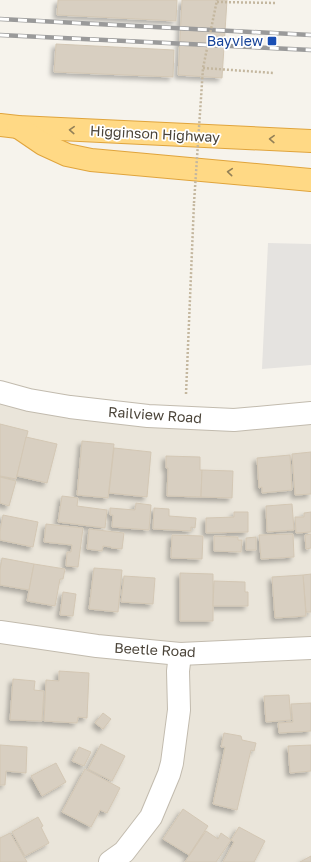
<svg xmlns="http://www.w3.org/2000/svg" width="311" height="862" font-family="'Golos Text',sans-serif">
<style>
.residential{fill:#eae5da}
.parking{fill:#e5e3e0}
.building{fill:#d8cfc1;stroke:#d3c7b4;filter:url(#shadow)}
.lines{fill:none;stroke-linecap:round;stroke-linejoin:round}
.minor-casing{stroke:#c2bbae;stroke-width:24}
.trunk-casing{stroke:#e0a43c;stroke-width:24}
.path{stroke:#c4b79f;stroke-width:2.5;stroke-dasharray:2 2;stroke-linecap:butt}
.minor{stroke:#fff;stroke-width:22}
.trunk{stroke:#ffd985;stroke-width:22}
.rail-casing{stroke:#9a9a9a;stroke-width:4.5}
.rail{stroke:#fff;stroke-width:3;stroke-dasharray:9;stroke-linecap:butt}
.path-bridge{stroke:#c4b79f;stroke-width:2.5;stroke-dasharray:2 2;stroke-linecap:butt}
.oneway{stroke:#938057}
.transit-dot{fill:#1a4fb4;stroke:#fff;stroke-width:1.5}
.labels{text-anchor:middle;stroke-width:3.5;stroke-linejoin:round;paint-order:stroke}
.transit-label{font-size:14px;fill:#164399;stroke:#fff;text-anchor:end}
.street-label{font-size:14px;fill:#4b4439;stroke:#fff}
</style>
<defs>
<filter id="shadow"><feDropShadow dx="-3.5" dy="3.5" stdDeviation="2" flood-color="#0004"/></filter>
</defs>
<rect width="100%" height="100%" fill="#f6f3ec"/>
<!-- residential -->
<path class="residential" d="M 0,394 L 28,401 L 311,415 L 311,862 L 0,862 Z"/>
<!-- parking -->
<path class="parking" d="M 268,243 L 311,244 L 311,365 L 262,369 Z"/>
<!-- building -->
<g class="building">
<path d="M 58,0 L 177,0 L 176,21 L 57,15 Z"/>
<path d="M 182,0 L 227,0 L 222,78 L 178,75 Z"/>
<path d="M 56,44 L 174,50 L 173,77 L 54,72 Z"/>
<path d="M 0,424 L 28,431 L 16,479 L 0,476 Z"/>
<path d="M 26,437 L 57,444 L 47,483 L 17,476 Z"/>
<path d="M 82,441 L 114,444 L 108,498 L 77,495 Z"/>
<path d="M 114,448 L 151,452 L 147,497 L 109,493 Z"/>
<path d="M 311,452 L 311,494 L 295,495 L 292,454 Z"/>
<path d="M 290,455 L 292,490 L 262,493 L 262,487 L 259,488 L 257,458 Z"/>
<path d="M 166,456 L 200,457 L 200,470 L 202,470 L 201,497 L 167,496 L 168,468 L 166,468 Z"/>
<path d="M 202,470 L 233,471 L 232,498 L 201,497 Z"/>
<path d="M 0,477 L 16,481 L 9,506 L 0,503 Z"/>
<path d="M 62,496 L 78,498 L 77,506 L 107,510 L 105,528 L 58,522 Z"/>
<path d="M 136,503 L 151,505 L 149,530 L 112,527 L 113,515 L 110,515 L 110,508 L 135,510 Z"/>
<path d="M 292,504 L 294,530 L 267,532 L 266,506 Z"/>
<path d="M 154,508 L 169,509 L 169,516 L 196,518 L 195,528 L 191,527 L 191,531 L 153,529 Z"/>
<path d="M 234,512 L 248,512 L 248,532 L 206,533 L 206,518 L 234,517 Z"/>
<path d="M 311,512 L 311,532 L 296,533 L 295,517 L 304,517 L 304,513 Z"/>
<path d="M 3,515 L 38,522 L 33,547 L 0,540 L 0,531 Z"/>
<path d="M 46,524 L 83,528 L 78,567 L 66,566 L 67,552 L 71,552 L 72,545 L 44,542 Z"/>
<path d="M 89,529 L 124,533 L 122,549 L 111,548 L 111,547 L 103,546 L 102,551 L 87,549 Z"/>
<path d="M 293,534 L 294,557 L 261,559 L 259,535 Z"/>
<path d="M 311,534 L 311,548 L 306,549 L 305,535 Z"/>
<path d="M 172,535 L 203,536 L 202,559 L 171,558 Z"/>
<path d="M 214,536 L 238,537 L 238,540 L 242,540 L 241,552 L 214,551 Z"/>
<path d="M 256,537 L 256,550 L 246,550 L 246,538 Z"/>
<path d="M 2,558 L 34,564 L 29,590 L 0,585 L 0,570 Z"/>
<path d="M 34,564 L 65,569 L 63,579 L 60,579 L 55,606 L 27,601 Z"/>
<path d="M 94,568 L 122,570 L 118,612 L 89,609 Z"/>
<path d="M 180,573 L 213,574 L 213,621 L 180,621 Z"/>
<path d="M 311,574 L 311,612 L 306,612 L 303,575 Z"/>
<path d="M 303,575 L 306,616 L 275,618 L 272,577 Z"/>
<path d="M 124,576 L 155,578 L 153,604 L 121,602 Z"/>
<path d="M 214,581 L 245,582 L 245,592 L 248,592 L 248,606 L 213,606 Z"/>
<path d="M 63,592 L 76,594 L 73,616 L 60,615 Z"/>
<path d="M 59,671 L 89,673 L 87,718 L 78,717 L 77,723 L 44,721 L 46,680 L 59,681 Z"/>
<path d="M 13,679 L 35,681 L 34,690 L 44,691 L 42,721 L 10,720 Z"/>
<path d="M 289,695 L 291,720 L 266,722 L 264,696 Z"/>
<path d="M 311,703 L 311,731 L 279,733 L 278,723 L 293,722 L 291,704 Z"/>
<path d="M 103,713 L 111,719 L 103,729 L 95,723 Z"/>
<path d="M 224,733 L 241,736 L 242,740 L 256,743 L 254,751 L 251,750 L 237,810 L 213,804 L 225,747 L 221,747 Z"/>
<path d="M 101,744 L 125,756 L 112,781 L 88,769 Z"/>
<path d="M 0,745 L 27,747 L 26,773 L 6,771 L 5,785 L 0,785 Z"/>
<path d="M 311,745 L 311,771 L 290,773 L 288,746 Z"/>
<path d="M 79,747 L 91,752 L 84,766 L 72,761 Z"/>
<path d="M 56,763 L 66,782 L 42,796 L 31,776 Z"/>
<path d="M 85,769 L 120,788 L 107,813 L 100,810 L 91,827 L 62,812 Z"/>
<path d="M 183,809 L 208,826 L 189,855 L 163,839 Z"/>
<path d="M 38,817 L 43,826 L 41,827 L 49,843 L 25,856 L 12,832 Z"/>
<path d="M 239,827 L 265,841 L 254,862 L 223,862 L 234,842 L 231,840 Z"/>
<path d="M 206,831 L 218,839 L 221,833 L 231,840 L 216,862 L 185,862 Z"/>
<path d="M 10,833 L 27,862 L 0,862 L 0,838 Z"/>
<path d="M 311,856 L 311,862 L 300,862 Z"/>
</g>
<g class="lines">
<defs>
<g id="minor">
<path d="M 0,392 L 29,400 L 70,407 L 148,416 L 234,420 L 311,413"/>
<path d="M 0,632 L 97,646 L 180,654 L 311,648"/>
<path d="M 110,862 L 124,852 L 151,817 L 169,774 L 172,763 L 179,710 L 178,671 L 180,654"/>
</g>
<g id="trunk">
<path d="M 0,125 L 18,127 L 311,141"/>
<path d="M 18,127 L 43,144 L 67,155 L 91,160 L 311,180"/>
</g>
</defs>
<!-- minor casing -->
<use href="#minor" class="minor-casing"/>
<!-- trunk casing -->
<use href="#trunk" class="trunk-casing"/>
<!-- path -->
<g class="path">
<path d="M 217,2 L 277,3"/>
<path d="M 203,68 L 274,73"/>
<path d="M 186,394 L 194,203"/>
</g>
<!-- minor -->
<use href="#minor" class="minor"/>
<!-- trunk -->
<use href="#trunk" class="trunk"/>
<defs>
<g id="rail">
<path d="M 0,19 L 311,35"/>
<path d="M 0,35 L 311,50"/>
</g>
</defs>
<!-- rail casing -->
<use href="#rail" class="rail-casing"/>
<!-- rail -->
<use href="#rail" class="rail"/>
<!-- path-bridge -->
<path class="path-bridge" d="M 194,203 L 203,68 L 217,0"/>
</g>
<!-- one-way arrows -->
<defs><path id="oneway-chevron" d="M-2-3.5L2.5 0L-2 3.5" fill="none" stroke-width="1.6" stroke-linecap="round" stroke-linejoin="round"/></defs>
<g class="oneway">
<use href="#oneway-chevron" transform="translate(72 130) rotate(-177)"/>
<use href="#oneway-chevron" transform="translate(272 139) rotate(-178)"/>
<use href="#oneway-chevron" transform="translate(230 172) rotate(-175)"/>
</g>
<!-- markers -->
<rect class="transit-dot" x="267" y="36" width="10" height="10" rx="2"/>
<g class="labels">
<!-- transit labels -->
<g class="transit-label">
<text x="263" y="46">Bayview</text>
</g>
<!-- street labels -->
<g class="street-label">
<text transform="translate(155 134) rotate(3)" y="5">Higginson Highway</text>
<text transform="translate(155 415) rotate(4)" y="5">Railview Road</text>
<text transform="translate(155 650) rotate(3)" y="5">Beetle Road</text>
</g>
</g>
</svg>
